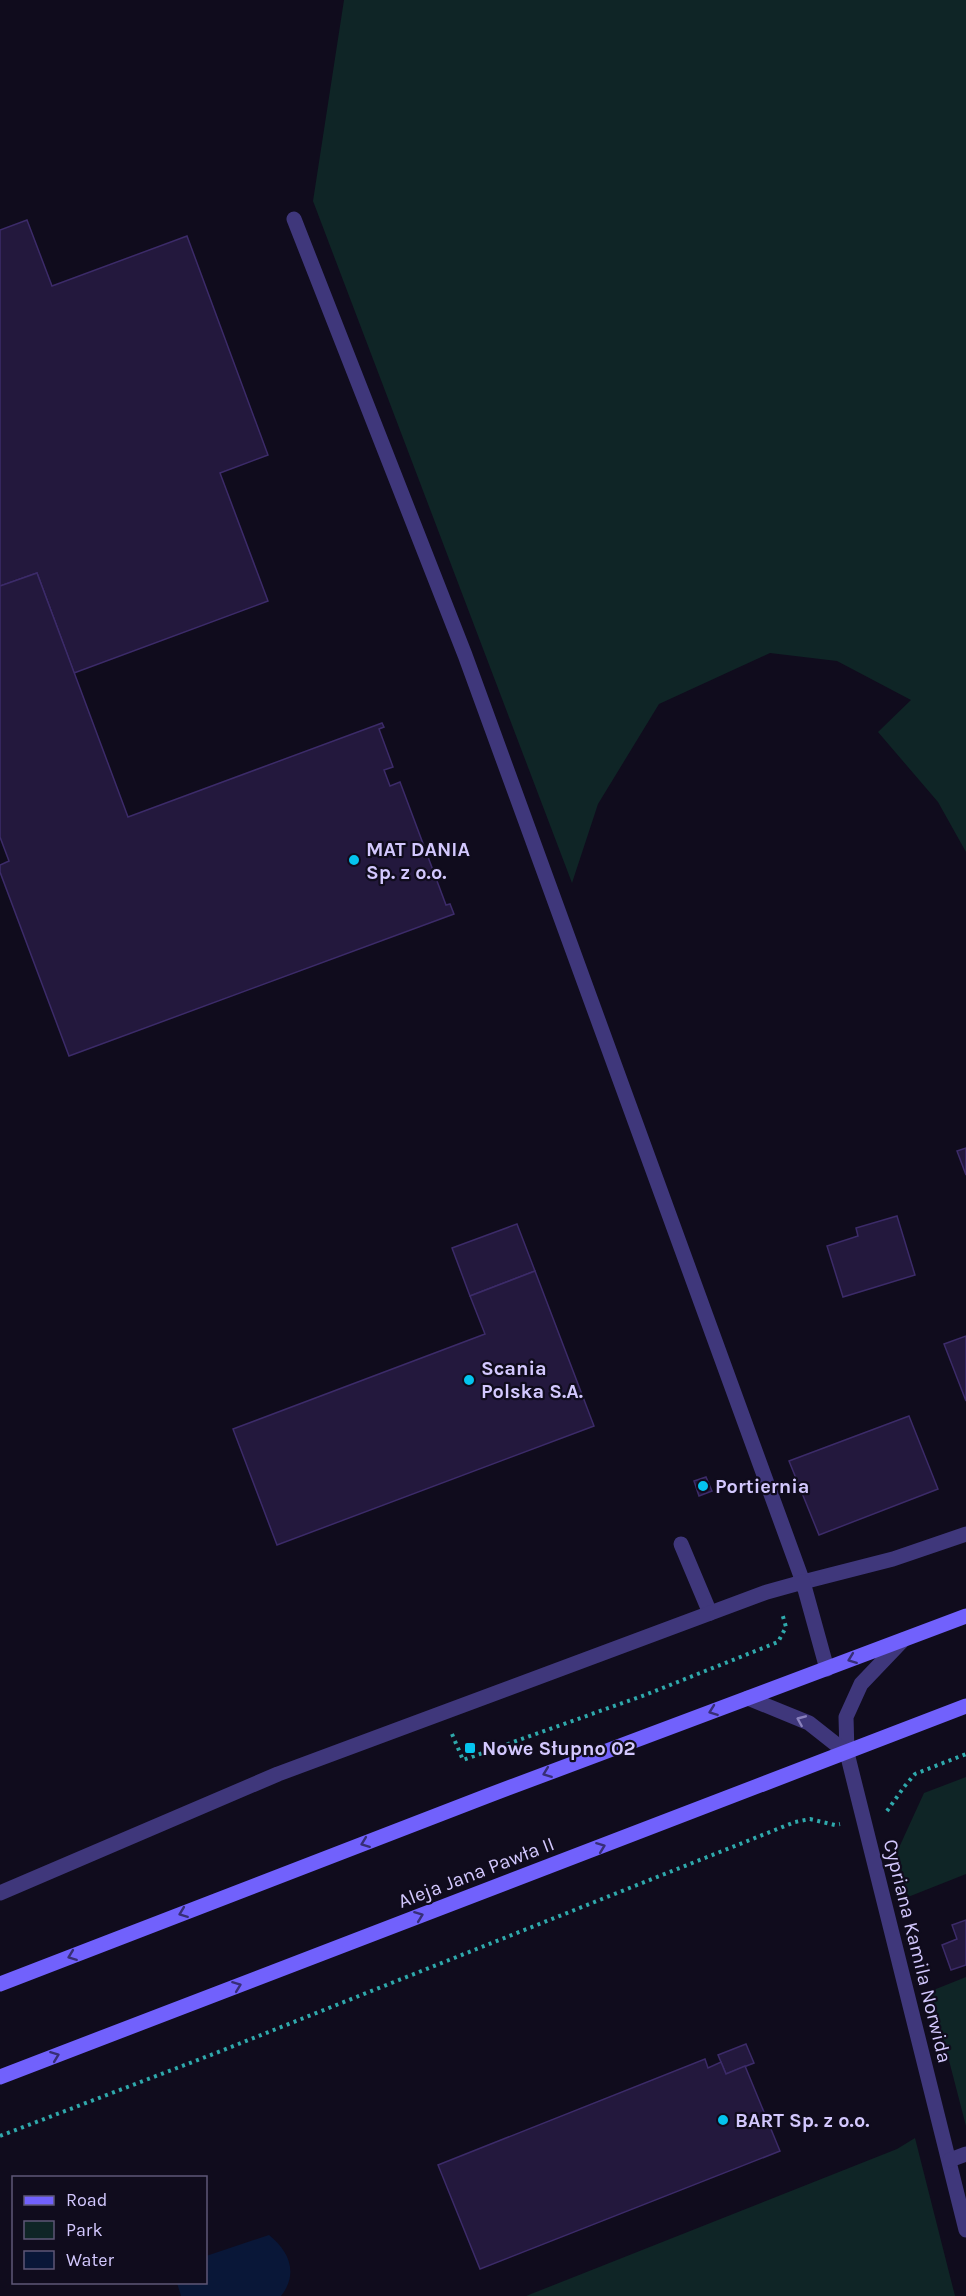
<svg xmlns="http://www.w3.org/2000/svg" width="966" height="2296" font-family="Karla,sans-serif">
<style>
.green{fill:#0f2526}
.water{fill:#091738}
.building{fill:#23183d;stroke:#3c2b69;stroke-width:1.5}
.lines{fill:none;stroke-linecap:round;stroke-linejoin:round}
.path{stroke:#2fa9ac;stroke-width:4;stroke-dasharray:3 4.5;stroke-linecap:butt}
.lane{stroke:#3f377b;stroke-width:15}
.street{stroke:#3f377b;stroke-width:15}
.secondary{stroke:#7161fc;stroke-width:15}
.oneway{stroke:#372e76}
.oneway2{stroke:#8980bc}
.poi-dot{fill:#04c4ee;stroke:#100c1d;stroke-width:2}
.labels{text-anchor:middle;stroke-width:4.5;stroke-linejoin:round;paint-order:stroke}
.poi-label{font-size:20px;font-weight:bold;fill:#d3c8fe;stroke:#100c1d;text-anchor:start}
.street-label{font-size:20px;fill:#d3c8fe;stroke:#100c1d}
</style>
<rect width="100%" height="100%" fill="#100c1d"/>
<!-- green -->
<g class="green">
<path d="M 344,0 L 966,0 L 966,852 L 938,802 L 878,732 L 911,700 L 837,661 L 770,653 L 659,704 L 598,804 L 572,883 L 313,201 Z"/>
<path d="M 966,1777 L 966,1874 L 908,1897 L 897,1852 L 924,1793 Z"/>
<path d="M 966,1977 L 966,2126 L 931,1991 Z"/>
<path d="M 915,2138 L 955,2296 L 526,2296 L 897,2149 Z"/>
</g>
<!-- water -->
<path class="water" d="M 269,2235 C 289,2251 299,2273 281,2296 L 181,2296 L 177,2283 L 206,2282 L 206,2256 Z"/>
<!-- building -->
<g class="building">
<path d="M 27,220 L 52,286 L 187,236 L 268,455 L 220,473 L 268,601 L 74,673 L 37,573 L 0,586 L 0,230 Z"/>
<path d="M 37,573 L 128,817 L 382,723 L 384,727 L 379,729 L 393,767 L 384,770 L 390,786 L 400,782 L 446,905 L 450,904 L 454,914 L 69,1056 L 0,872 L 0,865 L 9,861 L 0,837 L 0,586 Z"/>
<path d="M 966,1148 L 966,1175 L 957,1151 Z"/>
<path d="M 897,1216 L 915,1275 L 843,1297 L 827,1246 L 858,1236 L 856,1228 Z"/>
<path d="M 517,1224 L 535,1271 L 470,1296 L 452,1248 Z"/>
<path d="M 535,1271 L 594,1426 L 277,1545 L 233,1429 L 485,1334 L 470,1296 Z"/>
<path d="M 966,1336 L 966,1401 L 944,1344 Z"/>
<path d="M 909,1416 L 938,1489 L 819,1535 L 789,1461 Z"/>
<path d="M 706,1477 L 712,1491 L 699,1496 L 694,1481 Z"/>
<path d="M 966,1920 L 966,1965 L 951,1970 L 942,1945 L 957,1939 L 952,1925 Z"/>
<path d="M 746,2044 L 754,2063 L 726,2074 L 718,2055 Z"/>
<path d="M 705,2059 L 708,2068 L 721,2062 L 726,2074 L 745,2066 L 780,2151 L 480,2269 L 438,2165 Z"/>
</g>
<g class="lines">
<!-- path -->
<g class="path">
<path d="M 452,1734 L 463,1760 L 645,1695 L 778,1642 L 786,1627 L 782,1613"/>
<path d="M 887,1811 L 904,1787 L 915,1774 L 966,1754"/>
<path d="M 0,2136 L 216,2053 L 795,1822 L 810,1819 L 835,1825 L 840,1824"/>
</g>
<!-- lane -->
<g class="lane">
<path d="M 294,219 L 465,655 L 803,1582 L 893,1559 L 966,1534"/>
<path d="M 681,1544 L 710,1613"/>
</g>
<!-- street -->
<g class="street">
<path d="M 903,1640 L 861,1684 L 846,1717 L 847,1753 L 966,2230"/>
<path d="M 748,1698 L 809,1723 L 847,1753"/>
<path d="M 0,1893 L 278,1774 L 767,1592 L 803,1582 L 827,1669"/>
<path d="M 950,2160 L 966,2154"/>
</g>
<!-- secondary -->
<g class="secondary">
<path d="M 0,1984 L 487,1796 L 966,1616"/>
<path d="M 0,2077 L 966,1706"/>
</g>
</g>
<!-- one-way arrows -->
<defs><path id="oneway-chevron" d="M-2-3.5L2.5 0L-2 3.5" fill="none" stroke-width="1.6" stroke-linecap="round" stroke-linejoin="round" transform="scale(1.5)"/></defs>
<g class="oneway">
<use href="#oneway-chevron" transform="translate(852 1659) rotate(159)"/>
<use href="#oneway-chevron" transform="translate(713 1711) rotate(160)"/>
<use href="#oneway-chevron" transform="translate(547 1773) rotate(159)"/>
<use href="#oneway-chevron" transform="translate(365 1843) rotate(159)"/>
<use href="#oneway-chevron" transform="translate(601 1847) rotate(-21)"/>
<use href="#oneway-chevron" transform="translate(183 1913) rotate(159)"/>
<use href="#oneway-chevron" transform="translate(419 1916) rotate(-21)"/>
<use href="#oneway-chevron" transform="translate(72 1956) rotate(159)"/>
<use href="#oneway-chevron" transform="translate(237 1986) rotate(-21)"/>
<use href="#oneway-chevron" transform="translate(55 2056) rotate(-21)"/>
</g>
<use class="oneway2" href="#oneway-chevron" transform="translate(801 1720) rotate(-157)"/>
<!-- markers -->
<g class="poi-dot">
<circle cx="354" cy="860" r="6"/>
<circle cx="469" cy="1380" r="6"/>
<circle cx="703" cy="1486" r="6"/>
<rect x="464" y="1742" width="12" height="12" rx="3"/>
<circle cx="723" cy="2120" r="6"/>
</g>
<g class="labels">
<!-- poi labels -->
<g class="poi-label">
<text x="366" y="856">MAT DANIA<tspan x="366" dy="23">Sp. z o.o.</tspan></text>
<text x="481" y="1375">Scania<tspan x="481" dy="23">Polska S.A.</tspan></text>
<text x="715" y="1493">Portiernia</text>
<text x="482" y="1755">Nowe Słupno 02</text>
<text x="735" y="2127">BART Sp. z o.o.</text>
</g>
<!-- street labels -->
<g class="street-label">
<text transform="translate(476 1872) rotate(-21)" y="7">Aleja Jana Pawła II</text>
<text transform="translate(918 1951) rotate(76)" y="7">Cypriana Kamila Norwida</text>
</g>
</g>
<!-- legend -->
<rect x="12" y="2176" width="195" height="108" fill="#100c1d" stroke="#5e5777" stroke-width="1.5"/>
<rect x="24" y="2196" width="30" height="9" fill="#7161fc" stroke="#5e5777" stroke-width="1.5"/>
<text x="66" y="2206" font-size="18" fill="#d3c8fe">Road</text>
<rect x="24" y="2221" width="30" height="18" fill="#0f2526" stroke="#5e5777" stroke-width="1.5"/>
<text x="66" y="2236" font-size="18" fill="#d3c8fe">Park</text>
<rect x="24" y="2251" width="30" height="18" fill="#091738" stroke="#5e5777" stroke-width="1.5"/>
<text x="66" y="2266" font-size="18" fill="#d3c8fe">Water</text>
</svg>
